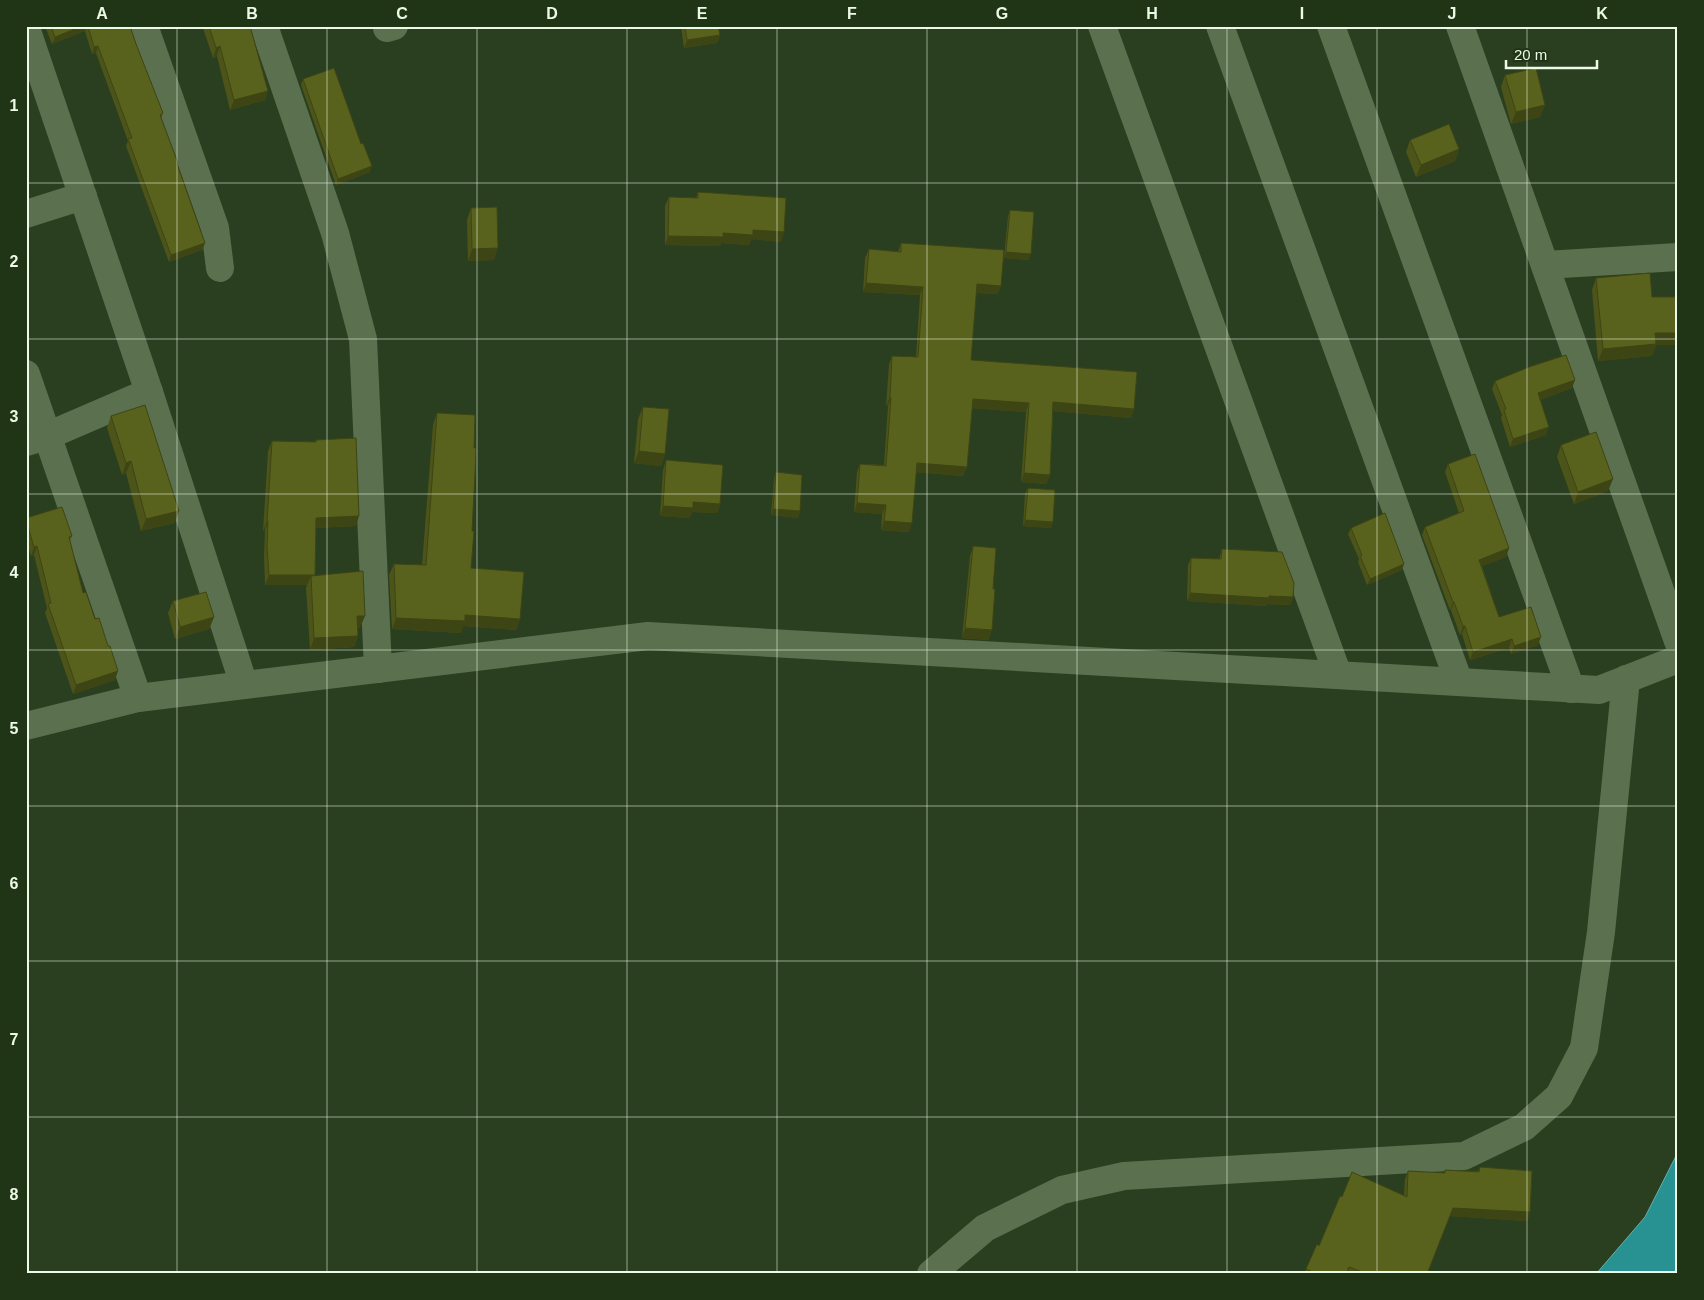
<svg xmlns="http://www.w3.org/2000/svg" width="1704" height="1300" font-family="Helvetica,sans-serif">
<style>
.water{fill:#289192;stroke:#63b0ab}
.lines{fill:none;stroke-linecap:round;stroke-linejoin:round}
.minor{stroke:#5a704f;stroke-width:28}
.wall{fill:#4d5419}
.shaded-wall{fill:#3e4514}
.building{fill:#59621d;stroke:#3e4514}
.grid{fill:none;stroke:#ecfae6;stroke-width:1;stroke-opacity:0.55}
.neatline{fill:none;stroke:#ecfae6;stroke-width:2}
.grid-label{font-size:16px;text-anchor:middle;font-weight:bold;fill:#ecfae6}
</style>
<rect width="100%" height="100%" fill="#2a3f20"/>
<!-- water -->
<path class="water" d="M 1678,1152 L 1678,1274 L 1596,1274 L 1645,1217 Z"/>
<g class="lines">
<!-- minor -->
<g class="minor">
<path d="M 144,26 L 215,228 L 220,268"/>
<path d="M 264,26 L 335,233 L 363,339 L 378,669"/>
<path d="M 387,26 L 387,28 L 394,26"/>
<path d="M 1102,26 L 1338,675"/>
<path d="M 1220,26 L 1459,682"/>
<path d="M 1331,26 L 1571,689"/>
<path d="M 1460,26 L 1678,641"/>
<path d="M 26,28 L 149,392 L 244,685"/>
<path d="M 26,214 L 83,196"/>
<path d="M 1545,265 L 1678,257"/>
<path d="M 26,374 L 138,698"/>
<path d="M 26,442 L 47,436 L 149,392"/>
<path d="M 26,726 L 138,698 L 648,636 L 1599,690 L 1678,659"/>
<path d="M 931,1274 L 985,1228 L 1062,1190 L 1124,1176 L 1464,1156 L 1524,1127 L 1559,1096 L 1584,1048 L 1601,932 L 1626,679"/>
</g>
</g>
<!-- wall -->
<g class="wall">
<path d="M 45,26 L 130,26 L 136,44 L 163,113 L 161,119 L 178,163 L 177,166 L 205,243 L 202,250 L 169,262 L 126,146 L 128,141 L 96,53 L 92,54 L 85,31 L 52,44 Z"/>
<path d="M 203,26 L 250,26 L 268,91 L 265,100 L 230,110 L 217,56 L 213,58 L 203,28 Z"/>
<path d="M 681,26 L 718,26 L 720,35 L 717,43 L 684,48 Z"/>
<path d="M 1505,75 L 1545,105 L 1540,117 L 1511,124 L 1501,87 Z"/>
<path d="M 303,79 L 370,172 L 336,185 L 301,85 Z"/>
<path d="M 1410,140 L 1459,149 L 1455,161 L 1416,177 L 1406,152 Z"/>
<path d="M 698,192 L 781,242 L 751,239 L 749,245 L 721,243 L 720,246 L 665,245 L 665,206 L 669,197 L 696,198 Z"/>
<path d="M 471,208 L 494,260 L 468,261 L 467,220 Z"/>
<path d="M 1010,210 L 1029,260 L 1004,258 L 1008,216 Z"/>
<path d="M 901,243 L 998,294 L 976,293 L 971,360 L 1134,409 L 1131,418 L 1053,411 L 1050,475 L 1046,484 L 1021,482 L 1026,412 L 972,408 L 967,467 L 963,476 L 916,472 L 909,532 L 881,530 L 882,514 L 854,512 L 857,472 L 860,464 L 884,465 L 888,406 L 886,406 L 889,365 L 892,356 L 916,357 L 920,295 L 863,292 L 865,258 L 869,249 L 898,252 Z"/>
<path d="M 1596,278 L 1656,345 L 1652,356 L 1598,361 L 1592,290 Z"/>
<path d="M 1495,381 L 1572,388 L 1540,400 L 1546,435 L 1510,447 L 1501,418 L 1502,415 L 1492,389 Z"/>
<path d="M 643,407 L 665,454 L 661,466 L 634,463 L 638,419 Z"/>
<path d="M 437,413 L 472,531 L 471,568 L 520,619 L 516,630 L 463,626 L 461,633 L 392,629 L 389,575 L 394,564 L 422,565 L 433,425 Z"/>
<path d="M 111,416 L 175,523 L 141,531 L 126,473 L 122,475 L 107,428 Z"/>
<path d="M 316,440 L 356,526 L 316,528 L 315,575 L 360,628 L 358,628 L 358,636 L 354,647 L 310,650 L 306,588 L 307,585 L 265,585 L 264,556 L 265,531 L 263,531 L 268,451 L 272,441 L 315,442 Z"/>
<path d="M 1561,445 L 1608,491 L 1574,504 L 1557,457 Z"/>
<path d="M 666,460 L 720,504 L 717,513 L 692,512 L 689,518 L 660,516 L 663,470 Z"/>
<path d="M 1448,464 L 1509,548 L 1506,557 L 1482,566 L 1499,617 L 1538,645 L 1511,654 L 1509,648 L 1470,660 L 1462,634 L 1460,635 L 1451,610 L 1450,610 L 1422,535 L 1425,527 L 1459,513 L 1445,472 Z"/>
<path d="M 776,472 L 800,511 L 798,518 L 771,515 L 774,479 Z"/>
<path d="M 1028,488 L 1053,522 L 1051,528 L 1023,526 L 1025,494 Z"/>
<path d="M 26,518 L 72,536 L 70,540 L 83,593 L 95,619 L 115,680 L 73,694 L 45,613 L 47,608 L 34,555 L 31,556 L 26,539 Z"/>
<path d="M 1351,528 L 1402,570 L 1367,585 L 1358,562 L 1359,559 L 1348,534 Z"/>
<path d="M 973,546 L 989,640 L 962,638 L 970,556 Z"/>
<path d="M 1222,549 L 1293,597 L 1290,605 L 1267,604 L 1266,606 L 1187,601 L 1188,565 L 1191,558 L 1219,559 Z"/>
<path d="M 173,601 L 214,617 L 209,629 L 175,639 L 168,613 Z"/>
<path d="M 1480,1167 L 1530,1212 L 1527,1221 L 1450,1216 L 1427,1274 L 1304,1274 L 1306,1269 L 1319,1246 L 1342,1197 L 1404,1196 L 1405,1179 L 1408,1171 L 1444,1173 L 1445,1170 L 1478,1171 Z"/>
</g>
<!-- shaded-wall -->
<g class="shaded-wall">
<path d="M 82,26 L 87,26 L 85,31 L 52,44 L 55,37 Z"/>
<path d="M 720,35 L 717,43 L 684,48 L 687,40 Z"/>
<path d="M 98,46 L 96,53 L 92,54 L 94,47 Z"/>
<path d="M 220,46 L 217,56 L 213,58 L 216,48 Z"/>
<path d="M 268,91 L 265,100 L 230,110 L 234,100 Z"/>
<path d="M 1545,105 L 1540,117 L 1511,124 L 1516,112 Z"/>
<path d="M 1459,149 L 1455,161 L 1416,177 L 1421,165 Z"/>
<path d="M 372,166 L 370,172 L 336,185 L 338,179 Z"/>
<path d="M 753,230 L 784,232 L 781,242 L 751,239 L 749,245 L 721,243 L 720,246 L 665,245 L 668,236 Z"/>
<path d="M 205,243 L 202,250 L 169,262 L 171,255 Z"/>
<path d="M 498,248 L 494,260 L 468,261 L 472,249 Z"/>
<path d="M 1006,252 L 1031,254 L 1029,260 L 1004,258 Z"/>
<path d="M 866,283 L 923,287 L 920,295 L 863,292 Z"/>
<path d="M 977,284 L 1001,286 L 998,294 L 974,293 Z"/>
<path d="M 1655,333 L 1678,333 L 1678,345 L 1656,345 L 1652,356 L 1598,361 L 1603,349 Z"/>
<path d="M 1575,380 L 1572,388 L 1535,402 L 1538,393 Z"/>
<path d="M 890,397 L 891,398 L 888,406 L 886,406 Z"/>
<path d="M 973,399 L 1029,403 L 1026,412 L 969,408 Z"/>
<path d="M 1053,402 L 1134,409 L 1131,418 L 1050,411 Z"/>
<path d="M 1549,427 L 1546,435 L 1510,447 L 1513,439 Z"/>
<path d="M 639,451 L 665,454 L 661,466 L 634,463 Z"/>
<path d="M 131,461 L 126,473 L 122,475 L 126,463 Z"/>
<path d="M 917,463 L 967,467 L 963,476 L 913,472 Z"/>
<path d="M 1024,473 L 1050,475 L 1046,484 L 1021,482 Z"/>
<path d="M 1613,479 L 1608,491 L 1574,504 L 1578,492 Z"/>
<path d="M 693,502 L 720,504 L 717,513 L 692,512 L 689,518 L 660,516 L 663,506 Z"/>
<path d="M 857,503 L 886,505 L 882,514 L 854,512 Z"/>
<path d="M 773,509 L 800,511 L 798,518 L 771,515 Z"/>
<path d="M 179,511 L 175,523 L 141,531 L 146,519 Z"/>
<path d="M 359,516 L 356,526 L 312,528 L 316,518 Z"/>
<path d="M 1025,520 L 1053,522 L 1051,528 L 1023,526 Z"/>
<path d="M 267,521 L 268,521 L 265,531 L 263,531 Z"/>
<path d="M 884,521 L 912,523 L 909,532 L 881,530 Z"/>
<path d="M 37,546 L 34,555 L 31,556 L 34,547 Z"/>
<path d="M 1509,548 L 1506,557 L 1476,568 L 1479,560 Z"/>
<path d="M 1404,564 L 1402,570 L 1367,585 L 1370,579 Z"/>
<path d="M 269,575 L 315,575 L 311,576 L 307,585 L 265,585 Z"/>
<path d="M 1190,593 L 1269,596 L 1293,597 L 1290,605 L 1267,604 L 1266,606 L 1187,601 Z"/>
<path d="M 1453,602 L 1454,602 L 1451,610 L 1450,610 Z"/>
<path d="M 465,615 L 520,619 L 516,630 L 463,626 L 461,633 L 392,629 L 396,618 Z"/>
<path d="M 357,616 L 365,616 L 360,628 L 353,628 Z"/>
<path d="M 214,617 L 209,629 L 175,639 L 180,627 Z"/>
<path d="M 1463,626 L 1465,626 L 1462,634 L 1460,635 Z"/>
<path d="M 965,628 L 992,630 L 989,640 L 962,638 Z"/>
<path d="M 358,636 L 354,647 L 310,650 L 314,638 Z"/>
<path d="M 1541,637 L 1538,645 L 1511,654 L 1514,646 Z"/>
<path d="M 1512,639 L 1509,648 L 1470,660 L 1473,652 Z"/>
<path d="M 118,671 L 115,680 L 73,694 L 76,685 Z"/>
<path d="M 1453,1208 L 1530,1212 L 1527,1221 L 1450,1216 Z"/>
</g>
<!-- building -->
<g class="building">
<path d="M 51,26 L 82,26 L 55,37 Z"/>
<path d="M 88,26 L 130,26 L 136,44 L 163,113 L 160,115 L 178,163 L 177,164 L 205,243 L 171,255 L 128,139 L 132,138 L 98,46 L 94,47 Z"/>
<path d="M 209,26 L 250,26 L 268,91 L 234,100 L 220,46 L 216,48 Z"/>
<path d="M 685,26 L 718,26 L 720,35 L 687,40 Z"/>
<path d="M 334,68 L 361,144 L 363,143 L 372,166 L 338,179 L 303,79 Z"/>
<path d="M 1536,68 L 1545,105 L 1516,112 L 1505,75 Z"/>
<path d="M 1449,124 L 1459,149 L 1421,165 L 1410,140 Z"/>
<path d="M 698,192 L 786,198 L 784,232 L 753,230 L 753,235 L 723,233 L 723,237 L 668,236 L 669,197 L 698,198 Z"/>
<path d="M 497,207 L 498,248 L 472,249 L 471,208 Z"/>
<path d="M 1010,210 L 1034,212 L 1031,254 L 1006,252 Z"/>
<path d="M 901,243 L 1004,250 L 1001,286 L 977,284 L 971,360 L 1137,372 L 1134,409 L 1053,402 L 1050,475 L 1024,473 L 1029,403 L 973,399 L 967,467 L 917,463 L 912,523 L 884,521 L 886,505 L 857,503 L 860,464 L 886,466 L 891,398 L 890,397 L 892,356 L 918,357 L 923,287 L 866,283 L 869,249 L 901,252 Z"/>
<path d="M 1650,273 L 1652,297 L 1678,297 L 1678,333 L 1655,333 L 1656,344 L 1603,349 L 1596,278 Z"/>
<path d="M 1566,355 L 1575,380 L 1538,393 L 1549,427 L 1513,439 L 1504,410 L 1506,409 L 1495,381 L 1529,367 Z"/>
<path d="M 145,405 L 179,511 L 146,519 L 131,461 L 126,463 L 111,416 Z"/>
<path d="M 643,407 L 669,409 L 665,454 L 639,451 Z"/>
<path d="M 437,413 L 475,415 L 474,448 L 476,448 L 475,474 L 472,531 L 474,531 L 471,568 L 524,572 L 520,619 L 465,615 L 465,621 L 396,618 L 394,564 L 426,565 Z"/>
<path d="M 1596,432 L 1613,479 L 1578,492 L 1561,445 Z"/>
<path d="M 356,438 L 359,516 L 316,518 L 315,575 L 269,575 L 267,547 L 268,521 L 267,521 L 272,441 L 316,442 L 316,440 Z"/>
<path d="M 1475,454 L 1509,548 L 1479,560 L 1499,617 L 1531,607 L 1541,637 L 1514,646 L 1512,639 L 1473,652 L 1465,626 L 1463,626 L 1454,602 L 1453,602 L 1425,527 L 1464,511 L 1448,464 Z"/>
<path d="M 666,460 L 723,465 L 720,504 L 693,502 L 693,508 L 663,506 Z"/>
<path d="M 776,472 L 802,475 L 800,511 L 773,509 Z"/>
<path d="M 1028,488 L 1055,490 L 1053,522 L 1025,520 Z"/>
<path d="M 62,507 L 72,536 L 69,537 L 83,593 L 86,592 L 95,619 L 99,618 L 108,646 L 110,646 L 118,671 L 76,685 L 48,604 L 51,603 L 37,546 L 34,547 L 26,520 L 26,518 Z"/>
<path d="M 1385,513 L 1404,564 L 1370,579 L 1360,556 L 1362,555 L 1351,528 Z"/>
<path d="M 973,546 L 996,548 L 993,589 L 995,589 L 992,630 L 965,628 Z"/>
<path d="M 1222,549 L 1282,552 L 1294,583 L 1293,597 L 1269,596 L 1269,598 L 1190,593 L 1191,558 L 1221,559 Z"/>
<path d="M 363,571 L 365,616 L 357,616 L 358,636 L 314,638 L 311,576 Z"/>
<path d="M 206,592 L 214,617 L 180,627 L 173,601 Z"/>
<path d="M 1480,1167 L 1532,1171 L 1530,1212 L 1453,1208 L 1427,1274 L 1367,1274 L 1349,1267 L 1346,1274 L 1317,1274 L 1306,1269 L 1317,1244 L 1319,1246 L 1340,1196 L 1342,1197 L 1352,1172 L 1407,1197 L 1408,1171 L 1445,1173 L 1445,1170 L 1479,1172 Z"/>
</g>
<!-- grid -->
<path class="grid" d="M 177,26 L 177,1274M 327,26 L 327,1274M 477,26 L 477,1274M 627,26 L 627,1274M 777,26 L 777,1274M 927,26 L 927,1274M 1077,26 L 1077,1274M 1227,26 L 1227,1274M 1377,26 L 1377,1274M 1527,26 L 1527,1274M 26,183 L 1678,183M 26,339 L 1678,339M 26,494 L 1678,494M 26,650 L 1678,650M 26,806 L 1678,806M 26,961 L 1678,961M 26,1117 L 1678,1117"/>
<!-- border -->
<rect width="1704" height="1300" fill="none" stroke="#203516" stroke-width="55"/>
<!-- scale -->
<path d="M1506 60v8h91v-8" fill="none" stroke="#ecfae6" stroke-width="2.5"/>
<text x="1514" y="60" font-size="15" fill="#ecfae6" stroke="#203516" stroke-width="4" paint-order="stroke">20 m</text>
<rect x="28" y="28" width="1648" height="1244" class="neatline"/>
<g class="grid-label">
<text x="102" y="19">A</text>
<text x="252" y="19">B</text>
<text x="402" y="19">C</text>
<text x="552" y="19">D</text>
<text x="702" y="19">E</text>
<text x="852" y="19">F</text>
<text x="1002" y="19">G</text>
<text x="1152" y="19">H</text>
<text x="1302" y="19">I</text>
<text x="1452" y="19">J</text>
<text x="1602" y="19">K</text>
<text x="14" y="111">1</text>
<text x="14" y="267">2</text>
<text x="14" y="422">3</text>
<text x="14" y="578">4</text>
<text x="14" y="734">5</text>
<text x="14" y="889">6</text>
<text x="14" y="1045">7</text>
<text x="14" y="1200">8</text>
</g>
</svg>
